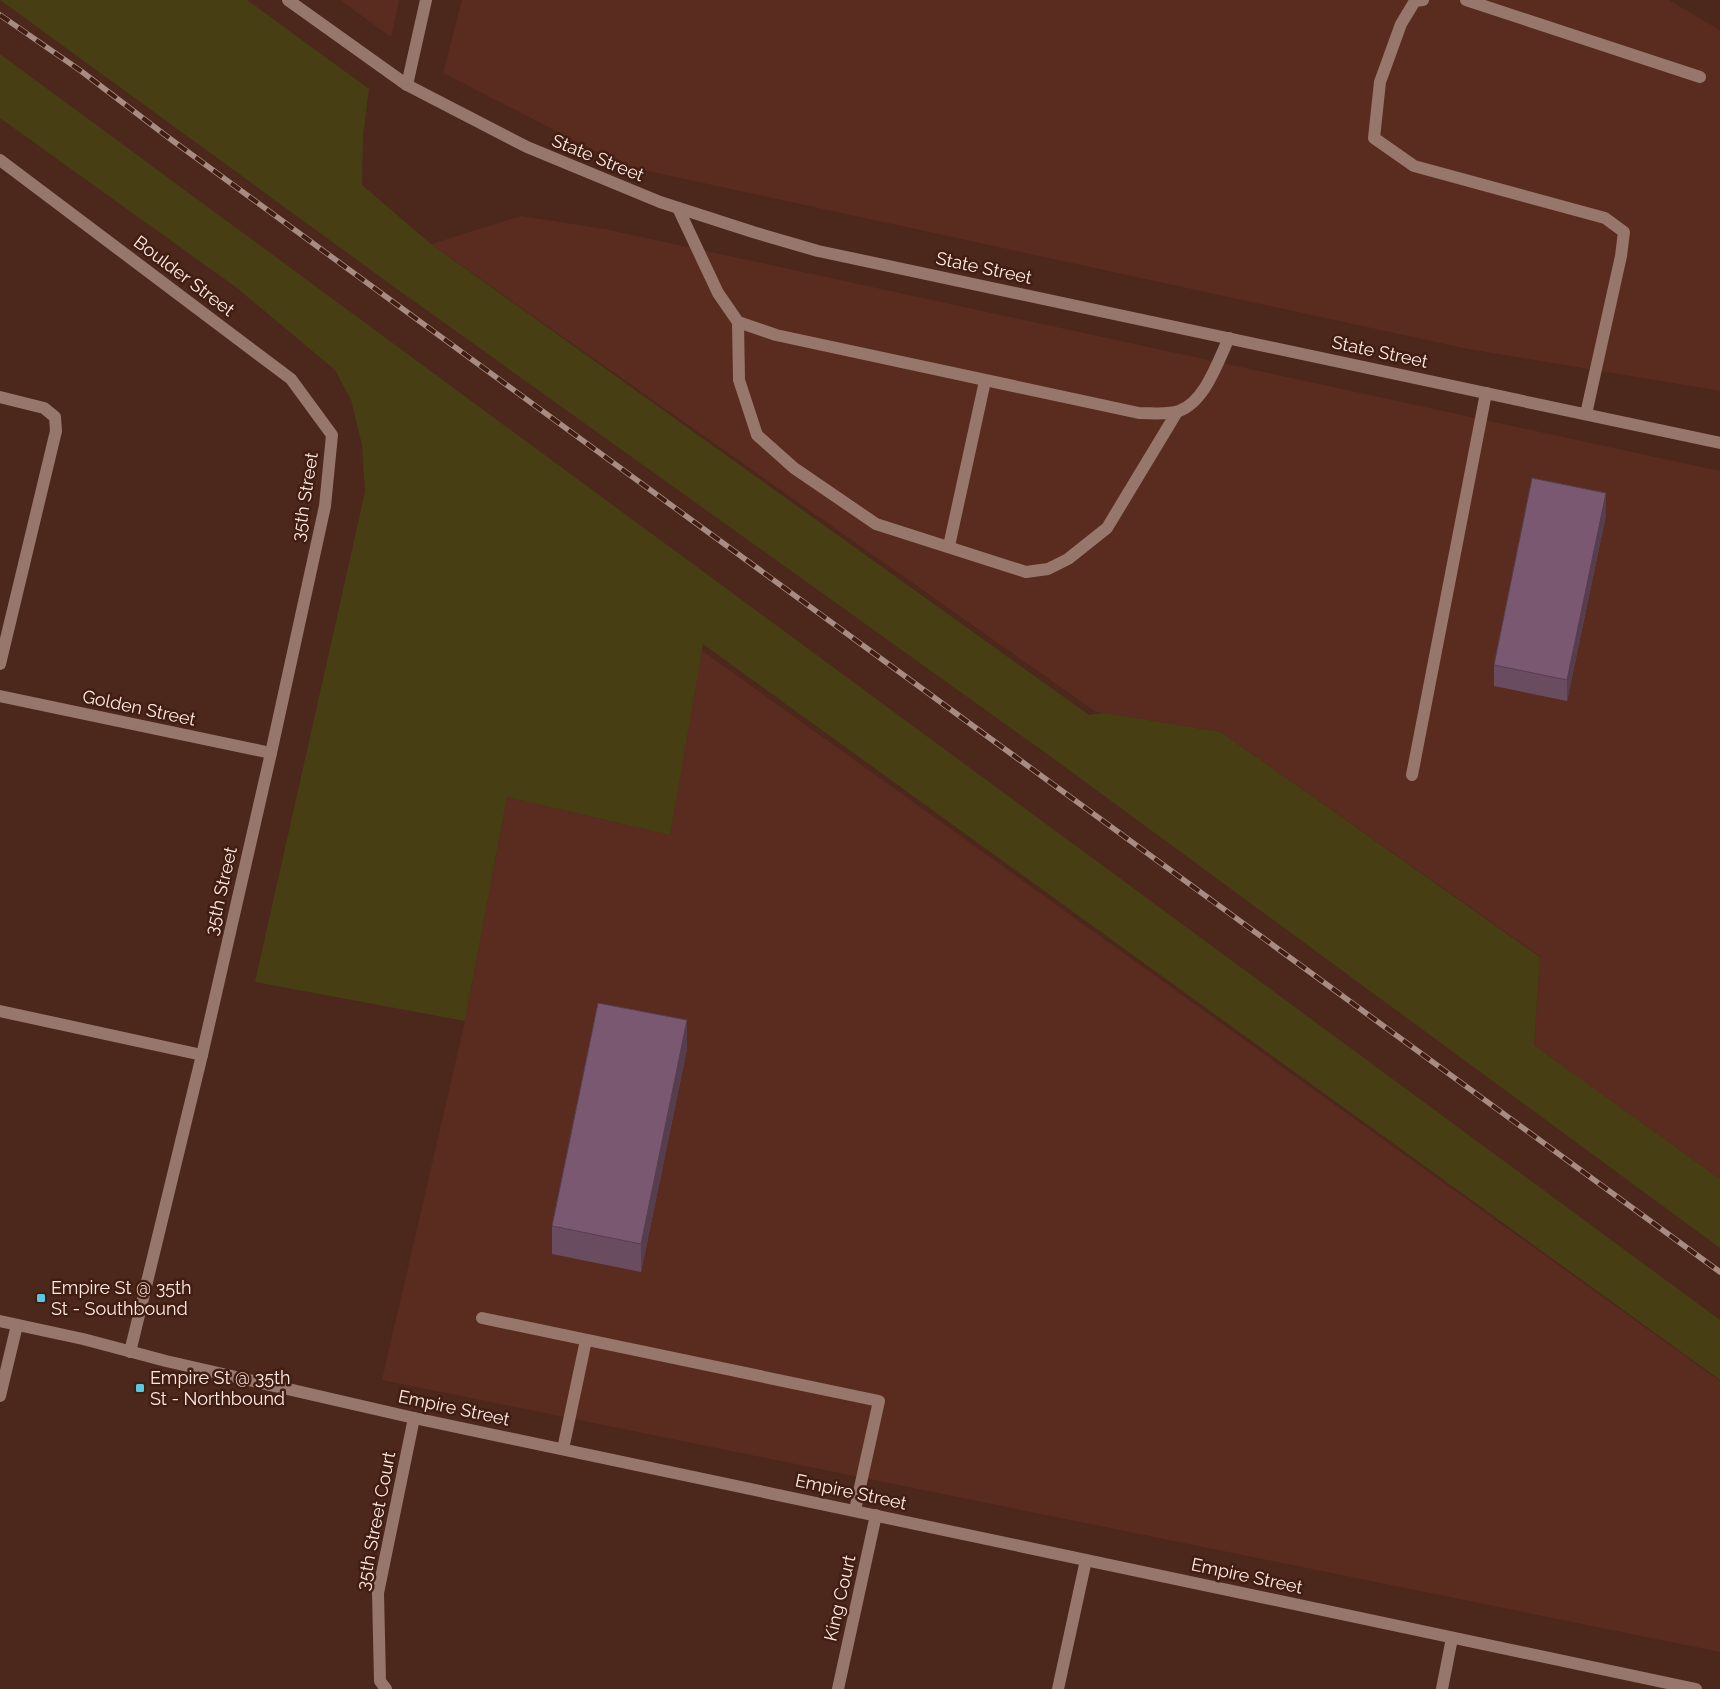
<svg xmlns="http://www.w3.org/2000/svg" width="1720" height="1689" font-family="Raleway,sans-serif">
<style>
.built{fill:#592c1f}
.green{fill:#473e14}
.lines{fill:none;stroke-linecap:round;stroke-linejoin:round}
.minor{stroke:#97766c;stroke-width:12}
.rail-casing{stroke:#a88b82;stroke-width:5.5}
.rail{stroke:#411d12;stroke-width:4;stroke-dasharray:11;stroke-linecap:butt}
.wall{fill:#6a4c61}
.shaded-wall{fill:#563e4f}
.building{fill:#7b5871;stroke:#563e4f}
.poi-dot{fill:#59c8e5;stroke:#411d12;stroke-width:2}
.labels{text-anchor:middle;stroke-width:5;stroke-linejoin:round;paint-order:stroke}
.street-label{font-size:18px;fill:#ffeae4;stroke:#411d12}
.poi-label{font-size:18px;fill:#ffeae4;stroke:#411d12;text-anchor:start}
</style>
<rect width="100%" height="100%" fill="#4c271c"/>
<!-- built -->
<g class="built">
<path d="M 340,0 L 399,0 L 391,37 Z"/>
<path d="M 462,0 L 1669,0 L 1720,30 L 1720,391 L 1468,349 L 625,166 L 443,73 Z"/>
<path d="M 521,216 L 605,229 L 1720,471 L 1720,1179 L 1534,1045 L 1540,956 L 1221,732 L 1096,712 L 431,244 Z"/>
<path d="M 697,647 L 1720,1381 L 1720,1652 L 382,1380 L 465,1021 L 507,797 L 670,835 Z"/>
</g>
<!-- green -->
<g class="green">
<path d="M 0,0 L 247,0 L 369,89 L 363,136 L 362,185 L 431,244 L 1089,715 L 1104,713 L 1221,732 L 1540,957 L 1534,1045 L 1720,1179 L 1720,1248 L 1054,759 L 397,289 Z"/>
<path d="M 0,54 L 1720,1320 L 1720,1380 L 703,644 L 670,835 L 507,797 L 465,1021 L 255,982 L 365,492 L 362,445 L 351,400 L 335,370 L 237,288 L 0,118 Z"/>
</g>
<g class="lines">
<!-- minor -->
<g class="minor">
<path d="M 288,0 L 407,85 L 527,147 L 660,202 L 753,232 L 818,251 L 1720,443"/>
<path d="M 1423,0 L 1415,1 L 1401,24 L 1380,82 L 1374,138 L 1414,166 L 1605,218 L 1624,232 L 1621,256 L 1586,414"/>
<path d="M 1466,0 L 1700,77"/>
<path d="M 407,85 L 426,0"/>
<path d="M 0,160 L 291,379 L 332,435 L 325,506 L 271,753 L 202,1055 L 130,1352"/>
<path d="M 678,208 L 718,293 L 738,322 L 776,335 L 1139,413 C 1152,413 1167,415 1179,411 C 1205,402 1218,361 1229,338"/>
<path d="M 738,322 L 739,380 L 757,435 L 794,468 L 876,524 L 1026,572 L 1048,569 L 1068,559 L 1107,528 L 1177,412"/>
<path d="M 0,397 L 44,408 L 55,417 L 56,431 L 0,664"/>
<path d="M 949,546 L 985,381"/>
<path d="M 0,696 L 271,753"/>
<path d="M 1412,775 L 1486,393"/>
<path d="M 0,1011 L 202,1055"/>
<path d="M 482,1318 L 879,1401 L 855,1510"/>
<path d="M 0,1321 L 83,1339 L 166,1361 L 414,1418 L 1696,1689"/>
<path d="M 0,1396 L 17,1325"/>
<path d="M 563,1449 L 586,1340"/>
<path d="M 386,1689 L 380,1681 L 378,1593 L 414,1418"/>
<path d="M 838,1689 L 876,1515"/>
<path d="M 1058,1689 L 1086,1560"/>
<path d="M 1442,1689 L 1452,1638"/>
</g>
<defs>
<path id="rail" d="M 0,15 L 81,71 L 169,138 L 1720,1272"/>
</defs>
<!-- rail casing -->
<use href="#rail" class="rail-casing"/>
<!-- rail -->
<use href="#rail" class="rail"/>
</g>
<!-- wall -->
<g class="wall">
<path d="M 1606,515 L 1567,701 L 1494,686 L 1494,665 Z"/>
<path d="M 687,1049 L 641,1272 L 552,1254 L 552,1226 Z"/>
</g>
<!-- shaded-wall -->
<g class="shaded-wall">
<path d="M 1606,493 L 1606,515 L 1567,701 L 1567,680 Z"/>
<path d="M 687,1020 L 687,1049 L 641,1272 L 641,1244 Z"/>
</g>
<!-- building -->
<g class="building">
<path d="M 1532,478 L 1606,493 L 1567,680 L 1494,665 Z"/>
<path d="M 598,1003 L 687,1020 L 641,1244 L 552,1226 Z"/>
</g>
<!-- markers -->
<g class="poi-dot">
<rect x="36" y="1293" width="10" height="10" rx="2.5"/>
<rect x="135" y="1383" width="10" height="10" rx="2.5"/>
</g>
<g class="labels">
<!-- street labels -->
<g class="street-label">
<text transform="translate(598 158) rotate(22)" y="6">State Street</text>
<text transform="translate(984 268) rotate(12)" y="6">State Street</text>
<text transform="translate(184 276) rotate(37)" y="6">Boulder Street</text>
<text transform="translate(1380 352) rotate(12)" y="6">State Street</text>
<text transform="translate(305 497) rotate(-81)" y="6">35th Street</text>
<text transform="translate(139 708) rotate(12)" y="6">Golden Street</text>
<text transform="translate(221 891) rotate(-77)" y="6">35th Street</text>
<text transform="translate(454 1408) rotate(12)" y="6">Empire Street</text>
<text transform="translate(851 1492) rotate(12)" y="6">Empire Street</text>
<text transform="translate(376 1521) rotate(-79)" y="6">35th Street Court</text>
<text transform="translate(1247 1576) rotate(12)" y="6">Empire Street</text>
<text transform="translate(840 1598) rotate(-77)" y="6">King Court</text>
</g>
<!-- poi labels -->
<g class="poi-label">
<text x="51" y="1294">Empire St @ 35th<tspan x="51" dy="21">St - Southbound</tspan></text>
<text x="150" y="1384">Empire St @ 35th<tspan x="150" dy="21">St - Northbound</tspan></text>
</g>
</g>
</svg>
